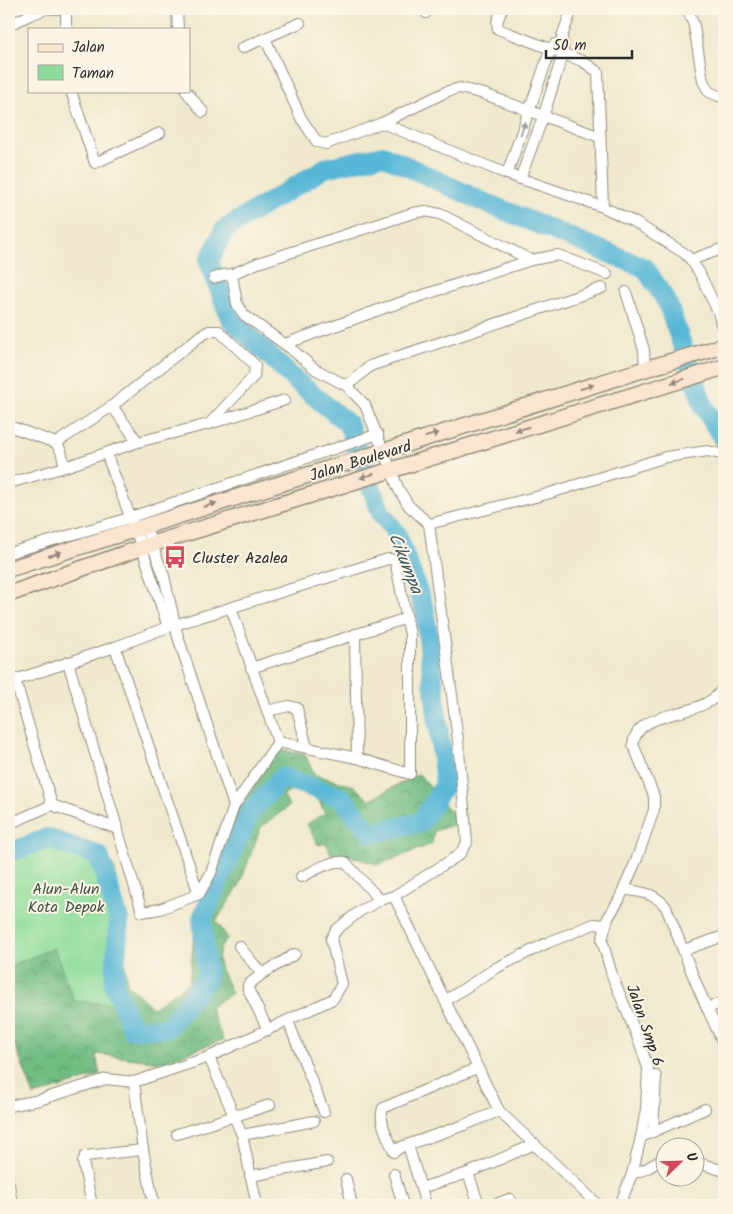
<svg xmlns="http://www.w3.org/2000/svg" width="733" height="1214" font-family="Kalam,sans-serif">
<style>
.forest{fill:url(#forest-crowns);stroke:#4e7457}
.green{fill:#8cdc9b;stroke:#5c8463}
.lines{fill:none;stroke-linecap:round;stroke-linejoin:round}
.river{stroke:#59b7d7;stroke-width:20}
.street-casing{stroke:#8e8a7c;stroke-width:12}
.secondary-casing{stroke:#8e8a7c;stroke-width:18}
.street{stroke:#fff;stroke-width:10}
.secondary{stroke:#fce5cf;stroke-width:15}
.oneway{fill:#a0a0a0}
.oneway2{fill:#94887d}
.labels{text-anchor:middle;stroke-width:4;stroke-linejoin:round;paint-order:stroke}
.street-label{font-size:16px;fill:#2b2b2b;stroke:#fcf5e5}
.poi-label{font-size:16px;fill:#2b2b2b;stroke:#fcf5e5;text-anchor:start}
.park-label{font-size:16px;fill:#435747;stroke:#fcf5e5}
.water-label{font-size:18px;font-style:italic;fill:#3b5c67;stroke:#fcf5e5}
</style>
<defs>
<pattern id="forest-crowns" width="20" height="18" patternUnits="userSpaceOnUse" patternTransform="scale(1.25)"><rect width="20" height="18" fill="#71bc83"/><path d="M2 6a3 3 0 1 1 6 0M12 15a3 3 0 1 1 6 0" fill="none" stroke="#5d996b"/></pattern>
</defs>
<rect width="100%" height="100%" fill="#fcf5e5"/>
<filter id="ink" filterUnits="userSpaceOnUse"><feTurbulence type="fractalNoise" baseFrequency=".02" numOctaves="2"/><feDisplacementMap in="SourceGraphic" scale="10" xChannelSelector="R" yChannelSelector="G"/><feConvolveMatrix kernelMatrix="1 2 1 2 8 2 1 2 1" color-interpolation-filters="sRGB"/></filter>
<filter id="wash" filterUnits="userSpaceOnUse"><feTurbulence type="fractalNoise" baseFrequency=".0096" numOctaves="4" result="noise"/><feDisplacementMap in="SourceGraphic" scale="20" xChannelSelector="R" yChannelSelector="G"/><feGaussianBlur stdDeviation="1.12" result="paint"/><feColorMatrix in="noise" values="0 0 0 0 0 0 0 0 0 0 0 0 0 0 0 0 0 1.4 0 .05"/><feComposite in="paint" operator="in"/></filter>
<g filter="url(#wash)">
<rect width="100%" height="100%" fill="#f0e9cd"/>
<!-- forest -->
<path class="forest" d="M 279,749 L 305,755 L 315,775 L 354,786 L 369,800 L 419,774 L 460,823 L 434,831 L 432,844 L 378,865 L 351,856 L 334,861 L 326,843 L 318,845 L 307,824 L 325,813 L 310,783 L 283,795 L 289,806 L 261,827 L 239,886 L 216,921 L 228,938 C 209,956 223,973 232,993 L 210,1007 L 223,1040 L 161,1062 L 96,1054 L 100,1075 L 34,1096 L 15,1045 L 9,1046 L 9,966 L 54,948 L 74,1001 L 113,1004 L 127,984 L 153,1008 L 189,982 L 195,927 L 217,870 L 238,809 Z"/>
<!-- green -->
<path class="green" d="M 9,845 L 99,847 L 115,869 L 127,984 L 113,1004 L 74,1001 L 54,948 L 9,966 Z"/>
<g class="lines">
<!-- river -->
<path class="river" d="M 9,853 L 47,838 L 99,856 L 119,920 L 114,984 L 132,1029 L 167,1028 L 207,978 L 202,918 L 251,811 L 282,777 L 342,798 L 371,833 L 421,822 L 445,784 L 425,611 L 397,534 L 381,513 L 348,424 L 295,380 L 230,318 L 209,261 L 225,229 L 325,168 L 383,155 L 479,200 L 645,268 L 667,302 L 704,407 L 724,440"/>
</g>
</g>
<g filter="url(#ink)">
<g class="lines">
<defs>
<g id="street">
<path d="M 52,9 L 68,9"/>
<path d="M 177,9 L 178,29"/>
<path d="M 424,9 L 426,13"/>
<path d="M 502,9 L 497,22 L 498,29 L 582,61 L 598,72 L 603,207"/>
<path d="M 688,9 L 694,26 L 703,81 L 709,92 L 724,98"/>
<path d="M 66,10 L 66,29"/>
<path d="M 9,25 L 30,15 L 46,9"/>
<path d="M 265,38 L 301,118 L 317,142 L 326,144 L 382,123 L 448,91 L 460,88 L 484,94 L 600,137"/>
<path d="M 242,48 L 300,23"/>
<path d="M 71,91 L 95,163 L 160,133"/>
<path d="M 186,91 L 203,112"/>
<path d="M 382,123 L 507,174 L 603,207 L 636,223 L 684,253 L 691,260 L 699,272 L 718,312 L 724,334"/>
<path d="M 507,174 L 551,48 L 555,44"/>
<path d="M 520,179 L 543,117 L 563,54 L 562,36 L 572,9"/>
<path d="M 691,260 L 724,248"/>
<path d="M 232,274 L 258,263 L 413,213 L 425,211 L 440,214 L 531,260"/>
<path d="M 214,278 L 223,275 L 232,274 L 237,304 L 244,315 L 290,348 L 315,369 L 347,386"/>
<path d="M 626,292 L 644,350 L 645,369"/>
<path d="M 285,344 L 384,308 L 531,260 L 558,255 L 607,274"/>
<path d="M 9,426 L 56,443 L 61,451 L 65,467"/>
<path d="M 138,442 L 112,406 L 199,337 L 209,331 L 219,331 L 255,365 L 254,376 L 209,424"/>
<path d="M 56,443 L 112,406"/>
<path d="M 106,453 L 142,548 L 168,627"/>
<path d="M 9,483 L 65,467 L 138,442 L 209,424 L 285,400"/>
<path d="M 429,524 L 547,494 L 666,457 L 708,451 L 724,455"/>
<path d="M 145,526 L 164,576 L 178,637 L 234,806"/>
<path d="M 9,553 L 119,521 L 378,434"/>
<path d="M 231,608 L 278,742"/>
<path d="M 355,634 L 357,758"/>
<path d="M 115,647 L 199,894"/>
<path d="M 68,662 L 142,912 L 160,909 L 199,894 L 211,873 L 234,806 L 278,742"/>
<path d="M 251,668 L 407,618"/>
<path d="M 15,679 L 52,805"/>
<path d="M 9,682 L 115,647 L 168,627 L 388,559 L 395,560 L 410,635 L 410,774 L 357,758 L 278,742"/>
<path d="M 267,711 L 289,706 L 297,708 L 307,748"/>
<path d="M 9,824 L 52,805 L 118,829"/>
<path d="M 301,877 C 314,871 330,860 345,862 L 380,900"/>
<path d="M 624,889 C 642,893 654,892 666,907 L 698,988 L 724,1045"/>
<path d="M 394,896 L 499,1111 L 598,1205"/>
<path d="M 239,946 L 262,974 L 248,985 L 248,989 L 268,1030"/>
<path d="M 684,950 L 724,936"/>
<path d="M 262,974 L 295,954"/>
<path d="M 445,1001 L 496,968 L 547,943 L 594,924 L 606,925"/>
<path d="M 707,1008 L 724,1002"/>
<path d="M 288,1021 L 324,1112"/>
<path d="M 209,1057 L 242,1135 L 257,1205"/>
<path d="M 477,1068 L 383,1108 C 378,1122 389,1139 394,1152 L 401,1147 L 464,1125 L 499,1111"/>
<path d="M 134,1082 L 143,1150 L 154,1205"/>
<path d="M 9,1106 L 39,1100 L 106,1079 L 134,1082 L 209,1057 L 333,999 L 342,984 L 331,939 L 336,930 L 360,911 L 380,900 L 394,896 L 459,855 L 467,843 L 458,740 L 429,524 L 409,506 L 399,490 L 365,405 L 347,386 L 370,366 L 602,288"/>
<path d="M 653,1132 L 656,1076"/>
<path d="M 177,1134 L 270,1105"/>
<path d="M 242,1135 L 314,1121"/>
<path d="M 641,1137 L 705,1109"/>
<path d="M 408,1145 L 421,1188"/>
<path d="M 696,1162 L 724,1171"/>
<path d="M 468,1173 L 535,1144"/>
<path d="M 394,1174 L 403,1205"/>
<path d="M 632,1174 L 646,1169 L 666,1157"/>
<path d="M 250,1176 L 327,1162"/>
<path d="M 346,1179 L 352,1205"/>
<path d="M 9,1184 L 12,1205"/>
<path d="M 92,1205 L 83,1162 L 85,1156 L 143,1150"/>
<path d="M 426,1205 L 421,1188 L 468,1173 L 479,1205"/>
<path d="M 493,1205 L 510,1199"/>
<path d="M 620,1205 L 632,1174 L 641,1137 L 646,1109 L 648,1068 L 639,1041 L 612,975 L 602,940 L 608,918 L 619,900 L 636,861 L 654,810 L 654,796 L 633,744 C 639,705 706,722 724,686"/>
</g>
<g id="secondary">
<path d="M 9,569 L 645,369 L 724,346"/>
<path d="M 9,594 L 152,544 L 724,367"/>
</g>
</defs>
<!-- street casing -->
<use href="#street" class="street-casing"/>
<!-- secondary casing -->
<use href="#secondary" class="secondary-casing"/>
<!-- street -->
<use href="#street" class="street"/>
<!-- secondary -->
<use href="#secondary" class="secondary"/>
</g>
<!-- one-way arrows -->
<defs><path id="oneway-solid" d="M-6-.8H1V-3.2L6.5 0L1 3.2V.8H-6Z" transform="scale(1.25)"/></defs>
<use class="oneway" href="#oneway-solid" transform="translate(523 128) rotate(-71)"/>
<g class="oneway2">
<use href="#oneway-solid" transform="translate(678 381) rotate(163)"/>
<use href="#oneway-solid" transform="translate(587 387) rotate(-17)"/>
<use href="#oneway-solid" transform="translate(522 429) rotate(163)"/>
<use href="#oneway-solid" transform="translate(432 435) rotate(-17)"/>
<use href="#oneway-solid" transform="translate(367 476) rotate(162)"/>
<use href="#oneway-solid" transform="translate(210 505) rotate(-17)"/>
<use href="#oneway-solid" transform="translate(55 554) rotate(-18)"/>
</g>
</g>
<!-- icons -->
<defs>
<symbol id="bus-bare" viewBox="-9 -9 18 18"><path d="M-5-6H5V4H4V6H2V4H-2V6H-4V4H-5ZM-3.5-4V0h7V-4ZM-3.5 1.2v1.5H-2V1.2ZM2 1.2v1.5H3.5V1.2Z" fill="#d1495b" stroke="#fcf5e5" stroke-width="2.5" paint-order="stroke"/></symbol>
</defs>
<g fill-rule="evenodd">
<use href="#bus-bare" x="159" y="541" width="32" height="32"/>
</g>
<g class="labels">
<!-- street labels -->
<g class="street-label">
<text transform="translate(360 460) rotate(-17)" y="6">Jalan Boulevard</text>
<text transform="translate(646 1025) rotate(71)" y="6">Jalan Smp 6</text>
</g>
<!-- poi labels -->
<g class="poi-label">
<text x="192" y="563">Cluster Azalea</text>
</g>
<!-- park labels -->
<g class="park-label">
<text x="66" y="894">Alun-Alun<tspan x="66" dy="18">Kota Depok</tspan></text>
</g>
<!-- water labels -->
<g class="water-label">
<text transform="translate(406 563) rotate(68)" y="6">Cikumpa</text>
</g>
</g>
<!-- margin -->
<rect width="733" height="1214" fill="none" stroke="#fcf5e5" stroke-width="30"/>
<!-- legend -->
<rect x="28" y="28" width="162" height="65" fill="#fcf5e5" stroke="#a8a49b"/>
<rect x="38" y="44" width="25" height="8" fill="#fce5cf" stroke="#a8a49b"/>
<text x="72" y="52" font-size="15" fill="#2b2b2b">Jalan</text>
<rect x="38" y="65" width="25" height="15" fill="#8cdc9b" stroke="#a8a49b"/>
<text x="72" y="78" font-size="15" fill="#2b2b2b">Taman</text>
<!-- north arrow -->
<g transform="translate(680 1162) rotate(67)"><circle r="24" fill="#fcf5e5" stroke="#a8a49b"/>
<path d="M0-4L9 19L0 12L-9 19Z" fill="#d1495b"/>
<text y="-8" font-size="14" font-weight="bold" text-anchor="middle" fill="#2b2b2b">U</text>
</g>
<!-- scale -->
<path d="M546 50v8h86v-8" fill="none" stroke="#2b2b2b" stroke-width="2.5"/>
<text x="553" y="50" font-size="15" fill="#2b2b2b" stroke="#fcf5e5" stroke-width="4" paint-order="stroke">50 m</text>
</svg>
